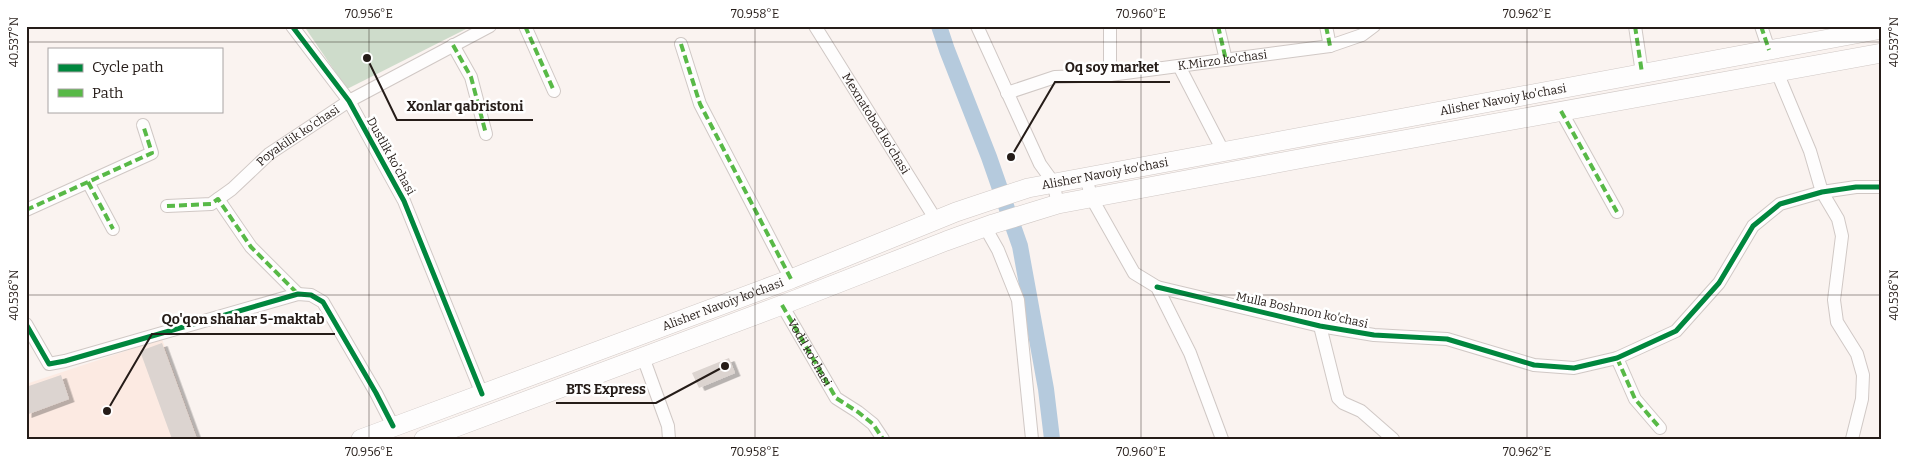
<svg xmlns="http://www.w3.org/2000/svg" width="1908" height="465" font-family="Bitter,serif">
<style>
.built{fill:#fceae2}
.green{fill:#cedccb}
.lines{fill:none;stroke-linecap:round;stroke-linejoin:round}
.canal{stroke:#b5cadd;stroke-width:16}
.building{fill:#dcd4d0;filter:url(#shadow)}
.minor-casing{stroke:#d0c8c5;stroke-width:14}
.primary-casing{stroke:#d0c8c5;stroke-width:20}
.minor{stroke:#fefdfd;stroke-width:12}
.primary{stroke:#fefdfd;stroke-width:19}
.quiet{stroke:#58b947;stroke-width:4;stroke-dasharray:8 4;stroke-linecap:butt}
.cycleway-casing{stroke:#fff;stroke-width:8}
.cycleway{stroke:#00873e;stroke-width:5}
.ticks{fill:none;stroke:#251c18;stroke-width:1;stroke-opacity:0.45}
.labels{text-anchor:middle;stroke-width:5;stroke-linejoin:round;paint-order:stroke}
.street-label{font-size:12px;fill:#251c18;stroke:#fff}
.leader{fill:none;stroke:#251c18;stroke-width:2}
.callout-dot{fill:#251c18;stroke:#fff;stroke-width:2}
.callout-label{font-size:14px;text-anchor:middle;font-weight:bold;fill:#251c18;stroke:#fff;stroke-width:5;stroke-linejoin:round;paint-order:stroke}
.neatline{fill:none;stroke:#251c18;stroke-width:2}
.ticks-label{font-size:12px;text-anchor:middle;fill:#251c18}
</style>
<defs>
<filter id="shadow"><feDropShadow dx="5.5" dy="3" stdDeviation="0" flood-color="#0004"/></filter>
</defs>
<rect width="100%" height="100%" fill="#faf3f0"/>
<!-- built -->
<path class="built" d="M 162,339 L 198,439 L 26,439 L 26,384 Z"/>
<!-- green -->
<path class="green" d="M 304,26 L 472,26 L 347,89 Z"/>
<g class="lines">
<!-- canal -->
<path class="canal" d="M 939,26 L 947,50 L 989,157 L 1020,246 L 1046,389 L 1052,439"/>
</g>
<!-- building -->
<g class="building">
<path d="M 162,343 L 197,439 L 172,439 L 140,351 Z"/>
<path d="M 729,358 L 735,373 L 699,388 L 692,373 Z"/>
<path d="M 61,375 L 69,399 L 26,415 L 26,387 Z"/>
</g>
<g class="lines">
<defs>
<g id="minor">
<path d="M 292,26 L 349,101 L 404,201 L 482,394"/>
<path d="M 525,26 L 554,91"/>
<path id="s1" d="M 815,26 L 936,220"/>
<path d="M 977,26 L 1040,164 L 1053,182 L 1058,204"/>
<path d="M 1218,26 L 1226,60"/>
<path d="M 1326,26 L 1330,46"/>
<path d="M 1635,26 L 1642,73"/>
<path d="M 1761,26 L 1769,50"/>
<path d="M 681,44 L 700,104 L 791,279"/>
<path d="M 453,45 L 471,77 L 486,134"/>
<path d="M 1179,66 L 1223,151"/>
<path d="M 1777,72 L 1810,151 L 1822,192 L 1838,219 L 1842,236 L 1834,300 L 1837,322 L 1857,354 L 1863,375 L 1862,399 L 1852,439"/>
<path d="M 1110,75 L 1110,26"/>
<path id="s2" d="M 1007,93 L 1055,77 L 1110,75 L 1330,46 L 1362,35 L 1374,26"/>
<path d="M 1561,111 L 1617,212"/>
<path d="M 1086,176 L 1091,197 L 1134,273 L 1157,287 L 1190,353 L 1222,439"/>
<path d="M 88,182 L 113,229"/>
<path d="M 218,199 L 251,247 L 298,294"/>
<path id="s3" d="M 167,206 L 211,204 L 232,189 L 269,154 L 349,101 L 490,26"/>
<path d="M 26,210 L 152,153 L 143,125"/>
<path d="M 985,227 L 998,250 L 1018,300 L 1032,439"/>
<path d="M 1157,287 L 1320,326 L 1374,335 L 1447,339 L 1534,365 L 1574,368 L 1617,358 L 1676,331 L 1719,283 L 1753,226 L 1780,204 L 1822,192 L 1856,187 L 1882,187"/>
<path d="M 782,305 L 836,398 L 858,412 L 873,424 L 883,439"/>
<path d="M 26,324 L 49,364 L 65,361 L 298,294 L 311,295 L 323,302 L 376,393 L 393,426"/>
<path d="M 1320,326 L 1338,398 L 1343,403 L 1361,411 L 1393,439"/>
<path d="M 643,357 L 668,426 L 669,439"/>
<path d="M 1617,358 L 1635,399 L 1660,428"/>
</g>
<g id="primary">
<path id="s4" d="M 361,439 L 791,279 L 956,212 L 1028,188 L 1882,29"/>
<path d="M 424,439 L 782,305 L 946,241 L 993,224 L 1058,204 L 1304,158 L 1882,53"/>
</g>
</defs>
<!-- minor casing -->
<use href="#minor" class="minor-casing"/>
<!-- primary casing -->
<use href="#primary" class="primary-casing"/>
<!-- minor -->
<use href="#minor" class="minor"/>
<!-- primary -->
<use href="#primary" class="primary"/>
<!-- quiet -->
<g class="quiet">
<path d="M 525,26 L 554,91"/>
<path d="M 1218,26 L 1226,60"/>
<path d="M 1326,26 L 1330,46"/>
<path d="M 1635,26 L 1642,73"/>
<path d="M 1761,26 L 1769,50"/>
<path d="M 681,44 L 700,104 L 791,279"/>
<path d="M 453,45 L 471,77 L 486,134"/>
<path d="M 1561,111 L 1617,212"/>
<path d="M 88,182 L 113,229"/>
<path d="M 167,206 L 211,204 L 218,199 L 251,247 L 298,294"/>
<path d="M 26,210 L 152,153 L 143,125"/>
<path id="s5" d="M 782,305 L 836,398 L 858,412 L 873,424 L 883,439"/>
<path d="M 1617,358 L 1635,399 L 1660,428"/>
</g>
<defs>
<g id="cycleway">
<path d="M 292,26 L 349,101 L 404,201 L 482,394"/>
<path d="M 1157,287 L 1320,326 L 1374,335 L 1447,339 L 1534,365 L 1574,368 L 1617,358 L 1676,331 L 1719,283 L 1753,226 L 1780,204 L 1822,192 L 1856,187 L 1882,187"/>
<path d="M 26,324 L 49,364 L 65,361 L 298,294 L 311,295 L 323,302 L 376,393 L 393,426"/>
</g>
</defs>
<!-- cycleway casing -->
<use href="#cycleway" class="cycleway-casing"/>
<!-- cycleway -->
<use href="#cycleway" class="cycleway"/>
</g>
<!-- ticks -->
<path class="ticks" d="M 369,26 L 369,439M 755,26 L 755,439M 1141,26 L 1141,439M 1527,26 L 1527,439M 26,42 L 1882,42M 26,295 L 1882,295"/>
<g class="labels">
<!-- street labels -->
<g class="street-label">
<text dy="4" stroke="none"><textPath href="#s2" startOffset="219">K.Mirzo ko'chasi</textPath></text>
<text dy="4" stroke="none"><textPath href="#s4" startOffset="1196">Alisher Navoiy ko'chasi</textPath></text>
<text dy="4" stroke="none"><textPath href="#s1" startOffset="115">Mexnatobod ko'chasi</textPath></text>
<text dy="4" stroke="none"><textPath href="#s3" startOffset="155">Poyakilik ko'chasi</textPath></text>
<text transform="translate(391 156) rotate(61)" y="4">Dustlik ko'chasi</text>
<text dy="4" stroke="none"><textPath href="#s4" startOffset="791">Alisher Navoiy ko'chasi</textPath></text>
<text dy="4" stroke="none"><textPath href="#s4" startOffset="386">Alisher Navoiy ko'chasi</textPath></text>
<text transform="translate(1302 310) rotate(12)" y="4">Mulla Boshmon ko'chasi</text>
<text dy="4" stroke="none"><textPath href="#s5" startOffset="55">Vodil ko'chasi</textPath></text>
</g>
</g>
<!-- callouts -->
<path class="leader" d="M1011 157L1055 82H1170M367 58L397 120H533M107 411L152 334H335M725 366L656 403H556"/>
<g class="callout-dot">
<circle cx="1011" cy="157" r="5"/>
<circle cx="367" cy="58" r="5"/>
<circle cx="107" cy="411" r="5"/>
<circle cx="725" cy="366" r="5"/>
</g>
<g class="callout-label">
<text x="1112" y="72">Oq soy market</text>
<text x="465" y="111">Xonlar qabristoni</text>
<text x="243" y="324">Qo'qon shahar 5-maktab</text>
<text x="606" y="394">BTS Express</text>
</g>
<!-- border -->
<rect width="1908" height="465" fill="none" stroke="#ffffff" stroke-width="55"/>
<!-- legend -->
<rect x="48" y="48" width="175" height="65" fill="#ffffff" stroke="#a8a4a3"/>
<rect x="58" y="64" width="25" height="8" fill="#00873e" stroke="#a8a4a3"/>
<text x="92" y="72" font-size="15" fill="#251c18">Cycle path</text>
<rect x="58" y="89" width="25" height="8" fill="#58b947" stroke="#a8a4a3"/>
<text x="92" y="98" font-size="15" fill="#251c18">Path</text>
<rect x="28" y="28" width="1852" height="410" class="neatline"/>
<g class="ticks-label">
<text x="369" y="18">70.956°E</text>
<text x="755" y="18">70.958°E</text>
<text x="1141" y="18">70.960°E</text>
<text x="1527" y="18">70.962°E</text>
<text transform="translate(14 42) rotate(-90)" y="4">40.537°N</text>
<text transform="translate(1894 42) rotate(-90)" y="4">40.537°N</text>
<text transform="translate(14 295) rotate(-90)" y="4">40.536°N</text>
<text transform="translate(1894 295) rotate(-90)" y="4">40.536°N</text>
<text x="369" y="456">70.956°E</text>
<text x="755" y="456">70.958°E</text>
<text x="1141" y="456">70.960°E</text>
<text x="1527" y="456">70.962°E</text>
</g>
</svg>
